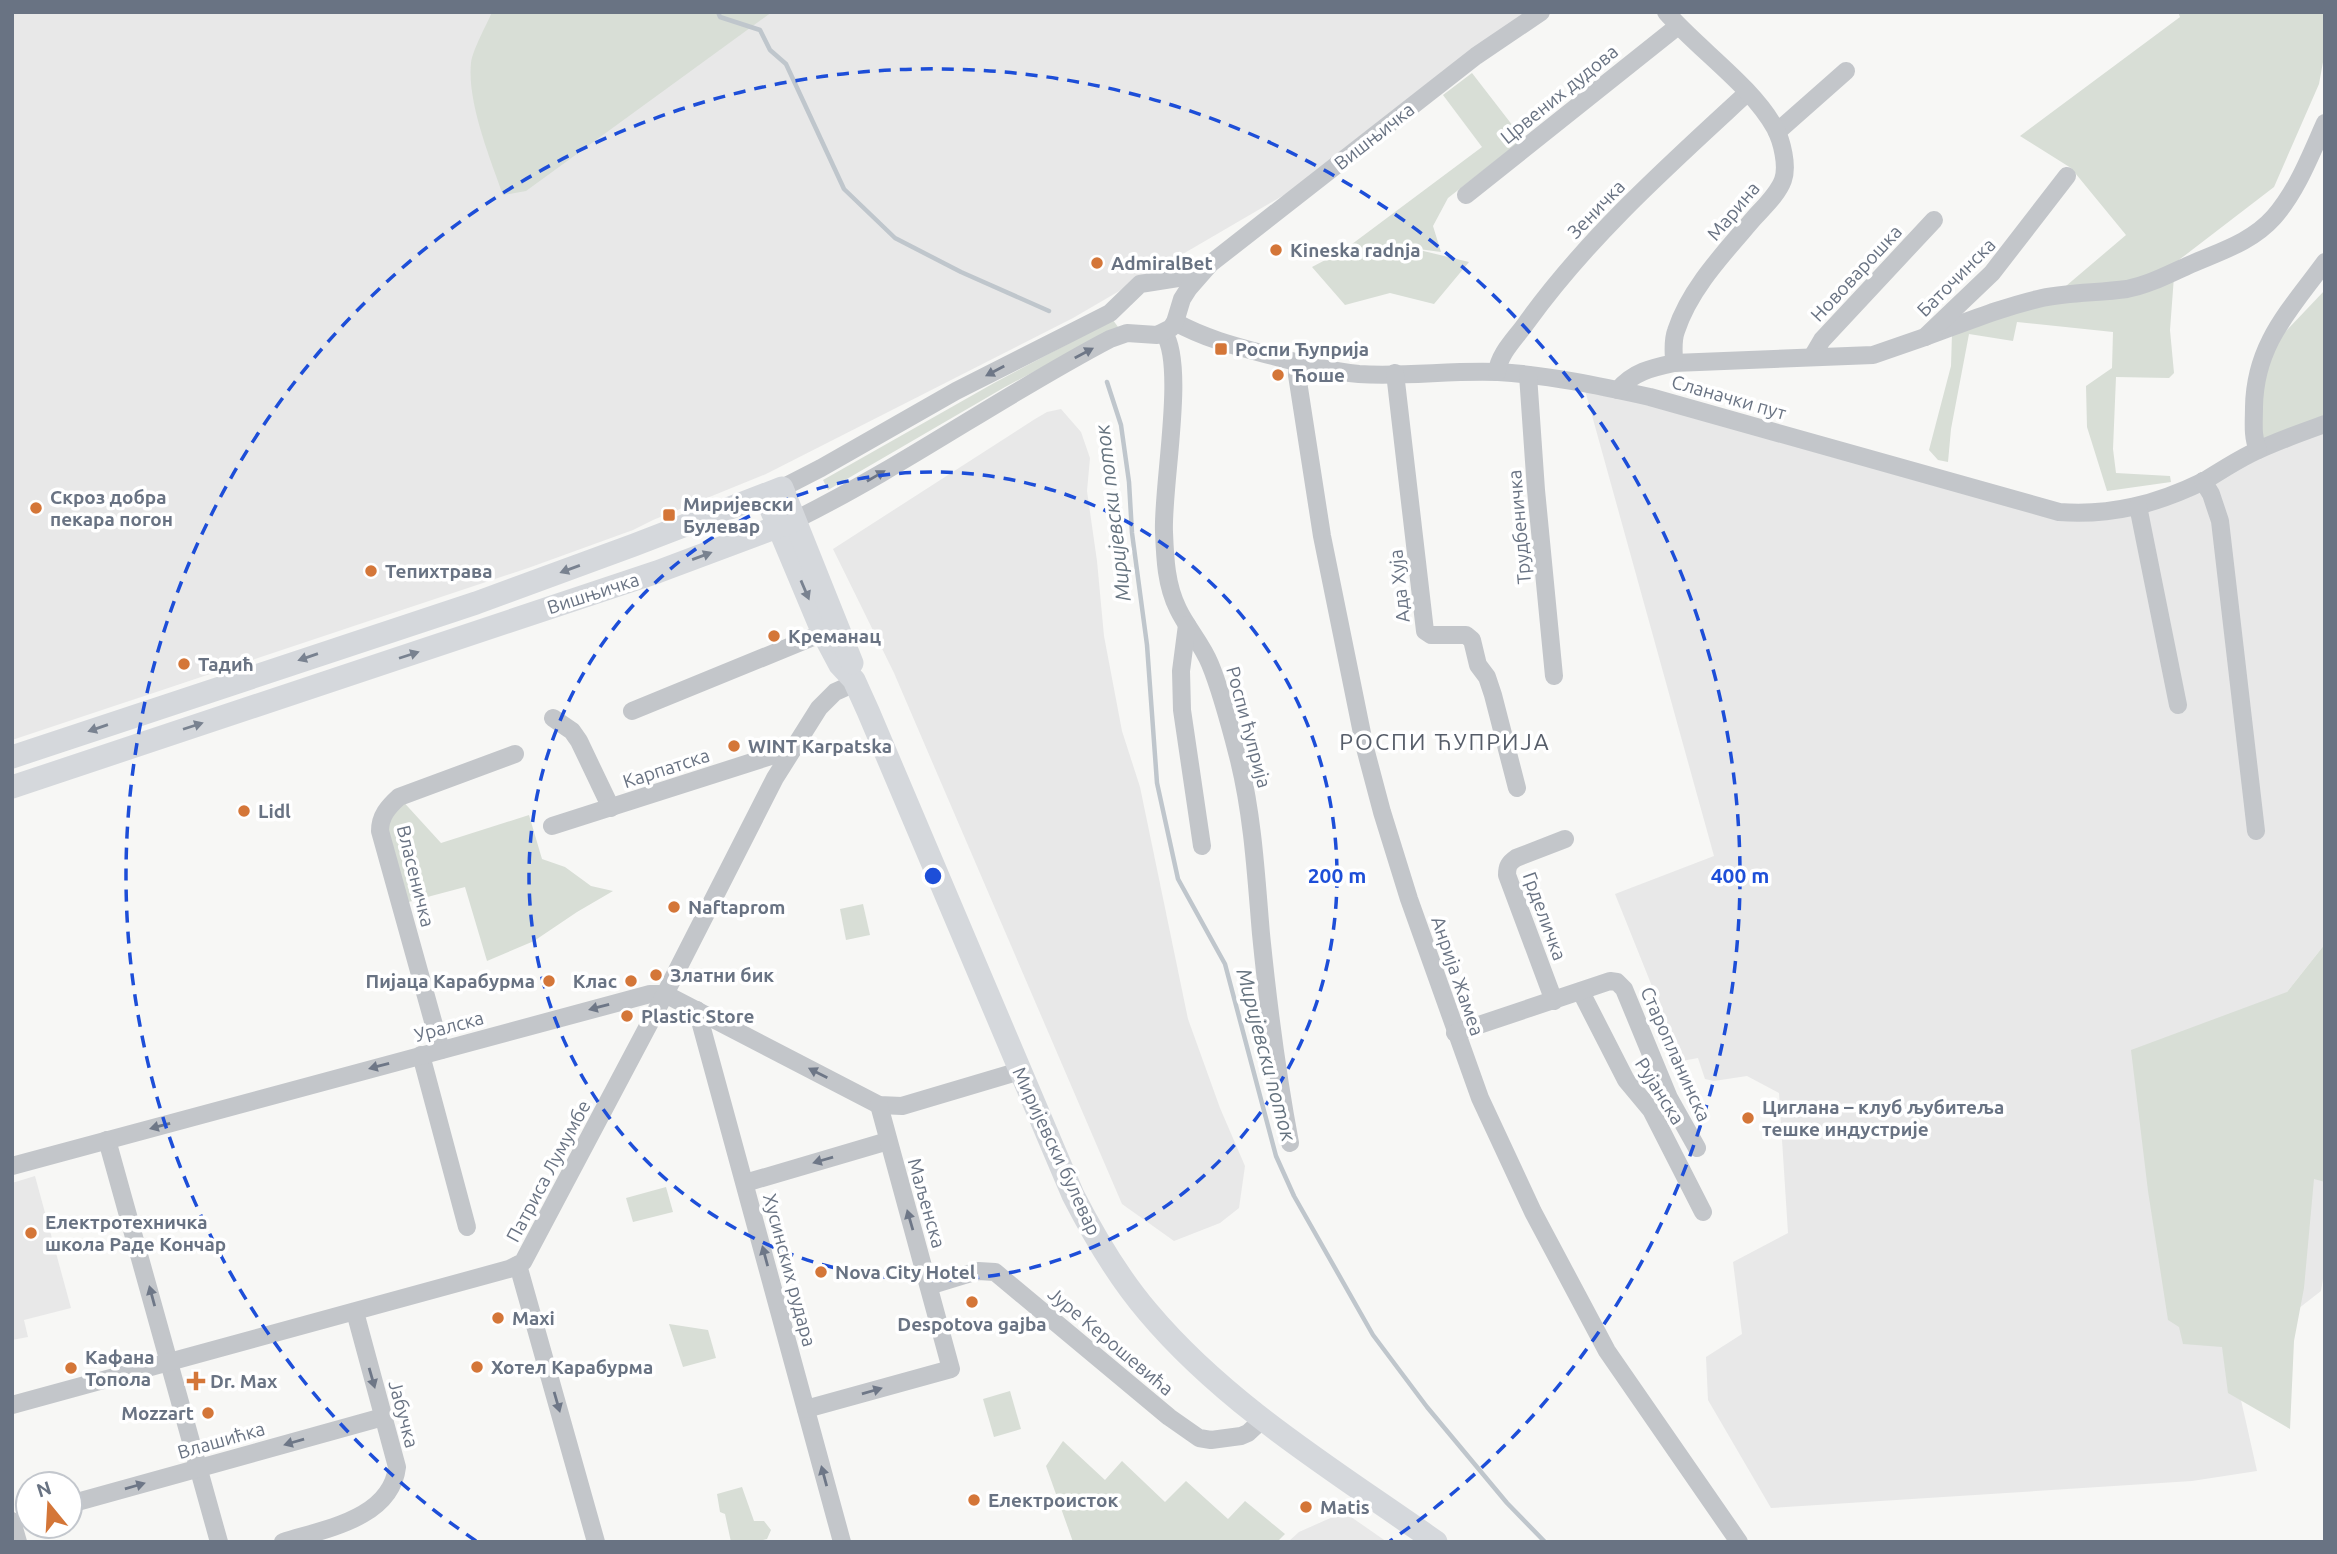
<svg xmlns="http://www.w3.org/2000/svg" width="2337" height="1554" font-family="Ubuntu,sans-serif">
<style>
.built{fill:#e8e8e8}
.green{fill:#d8ded6}
.lines{fill:none;stroke-linecap:round;stroke-linejoin:round}
.stream{stroke:#bfc6cc;stroke-width:4.5}
.minor{stroke:#c3c6ca;stroke-width:18}
.major{stroke:#d5d8dc;stroke-width:23}
.oneway{fill:#6e7787}
.oneway2{fill:#798290}
.ring{fill:none;stroke:#1d4ed8;stroke-width:3.5;stroke-dasharray:12 9}
.poi-dot{fill:#d47638;stroke:#fff;stroke-width:2.5}
.labels{text-anchor:middle;stroke-width:7;stroke-linejoin:round;paint-order:stroke}
.street-label{font-size:19px;fill:#697383;stroke:#fff}
.poi-label{font-size:19px;font-weight:bold;fill:#697383;stroke:#fff;text-anchor:start}
.water-label{font-size:21px;font-style:italic;fill:#65737f;stroke:#fff}
.quarter-label{font-size:23px;letter-spacing:2px;fill:#565d69;stroke:#fff}
.centre{fill:#1d4ed8;stroke:#fff;stroke-width:3.5}
.ring-label{font-size:21px;text-anchor:middle;font-weight:bold;fill:#1d4ed8;stroke:#fff;stroke-width:7;stroke-linejoin:round;paint-order:stroke}
</style>
<rect width="100%" height="100%" fill="#f7f7f5"/>
<!-- built -->
<g class="built">
<path d="M 12,12 L 1541,12 L 1296,188 L 1073,318 L 766,474 L 653,520 L 633,530 L 531,567 L 12,740 Z"/>
<path d="M 1583,383 L 2033,505 L 2128,509 L 2325,424 L 2325,944 L 2287,992 L 2325,1174 L 2325,1266 L 2321,1291 L 2232,1360 L 2257,1471 L 2192,1481 L 1771,1508 L 1708,1400 L 1706,1357 L 1742,1334 L 1733,1262 L 1788,1233 L 1779,1093 L 1747,1076 L 1714,1081 L 1705,1079 L 1698,1058 L 1682,1061 L 1615,894 L 1714,856 Z"/>
<path d="M 1061,409 L 1081,432 L 1090,458 L 1087,491 L 1097,561 L 1104,636 L 1122,731 L 1140,787 L 1188,1019 L 1220,1108 L 1245,1166 L 1239,1208 L 1220,1223 L 1174,1241 L 1122,1204 L 894,673 L 833,549 L 1035,419 L 1047,412 Z"/>
<path d="M 35,1176 L 71,1308 L 24,1320 L 28,1337 L 12,1340 L 12,1183 Z"/>
<path d="M 1344,1512 L 1387,1542 L 1288,1542 L 1299,1532 Z"/>
</g>
<!-- green -->
<g class="green">
<path d="M 492,12 L 772,12 L 526,191 L 503,195 C 490,158 467,102 471,63 C 473,49 486,26 492,12 Z"/>
<path d="M 2178,12 L 2325,12 L 2325,51 L 2319,84 L 2274,187 L 2175,263 L 2170,330 L 2174,373 L 2169,378 L 2116,377 L 2113,449 L 2116,473 L 2170,476 L 2171,482 L 2107,491 L 2087,427 L 2086,386 L 2112,368 L 2113,332 L 2017,322 L 2013,341 L 1969,334 L 1951,429 L 1948,462 L 1938,460 L 1929,450 L 1951,366 L 1952,334 L 2046,303 L 2126,235 L 2071,168 L 2020,136 L 2180,17 Z"/>
<path d="M 1472,73 L 1523,139 L 1448,198 L 1433,226 L 1441,252 L 1411,248 L 1469,262 L 1434,304 L 1390,293 L 1345,305 L 1312,267 L 1329,258 L 1332,259 L 1482,147 L 1443,95 Z"/>
<path d="M 2325,290 L 2325,415 L 2255,443 L 2263,355 Z"/>
<path d="M 1113,320 L 1118,327 L 1005,387 L 828,490 L 823,480 L 994,383 Z"/>
<path d="M 399,797 L 441,843 L 529,815 L 542,859 L 565,867 L 591,886 L 613,891 L 577,912 L 534,941 L 487,961 L 465,887 L 401,904 L 384,815 Z"/>
<path d="M 863,904 L 870,935 L 846,940 L 840,909 Z"/>
<path d="M 2325,944 L 2325,1182 L 2314,1179 L 2304,1288 L 2294,1341 L 2290,1429 L 2228,1393 L 2222,1347 L 2183,1344 L 2179,1327 L 2168,1320 L 2148,1191 L 2131,1050 L 2287,992 Z"/>
<path d="M 666,1187 L 673,1212 L 633,1222 L 626,1198 Z"/>
<path d="M 669,1324 L 708,1330 L 716,1358 L 683,1367 Z"/>
<path d="M 1010,1391 L 1021,1429 L 994,1437 L 983,1399 Z"/>
<path d="M 1063,1441 L 1105,1480 L 1122,1461 L 1165,1502 L 1186,1481 L 1228,1519 L 1245,1501 L 1285,1534 L 1277,1542 L 1073,1542 L 1046,1466 Z"/>
<path d="M 742,1487 L 754,1521 L 764,1521 L 771,1530 L 767,1539 L 754,1542 L 731,1542 L 725,1514 L 720,1512 L 717,1494 Z"/>
</g>
<g class="lines">
<!-- stream -->
<g class="stream">
<path d="M 718,12 L 720,17 L 760,30 L 770,50 L 786,64 L 844,189 L 895,238 L 961,272 L 1049,311"/>
<path d="M 1107,382 L 1121,425 L 1129,482 L 1132,533 L 1147,645 L 1157,783 L 1178,879 L 1225,964 L 1276,1156 L 1294,1196 L 1373,1335 L 1427,1407 L 1507,1503 L 1545,1542"/>
</g>
<!-- minor -->
<g class="minor">
<path d="M 1777,132 L 1846,71"/>
<path d="M 1466,195 L 1678,26"/>
<path d="M 1175,322 C 1204,338 1234,346 1265,354 C 1296,362 1327,371 1359,374 C 1405,377 1452,370 1498,372 C 1549,375 1600,386 1650,397 L 2059,512 C 2111,516 2157,504 2204,481 C 2219,472 2234,462 2250,454 C 2274,442 2300,433 2325,424"/>
<path d="M 1164,333 C 1186,366 1162,486 1164,532 C 1165,558 1166,585 1178,609 C 1187,628 1202,644 1210,664 C 1222,693 1231,729 1239,760 C 1253,818 1256,875 1261,934 C 1268,1004 1277,1074 1290,1143"/>
<path d="M 1925,337 C 1964,323 2002,307 2042,298 C 2070,292 2098,293 2127,289 C 2148,285 2167,275 2187,266 C 2218,252 2251,243 2274,217 C 2297,191 2311,154 2325,123"/>
<path d="M 1812,357 L 1822,340 L 1934,220"/>
<path d="M 1298,363 L 1297,375 L 1322,536 L 1365,748 L 1382,812 L 1409,899 L 1480,1098 L 1533,1212 L 1607,1351 L 1739,1542"/>
<path d="M 1674,363 L 1873,355 L 1925,337 L 1992,273 L 2067,176"/>
<path d="M 1497,372 C 1499,353 1516,338 1527,322 C 1589,236 1669,165 1747,93"/>
<path d="M 1395,373 L 1425,631 L 1431,635 L 1466,635 L 1472,640 L 1478,665 L 1487,677 L 1493,695 L 1517,788"/>
<path d="M 1528,375 L 1536,490 L 1554,676"/>
<path d="M 1618,390 C 1633,372 1651,368 1674,363 C 1674,352 1672,342 1676,331 C 1690,288 1725,252 1754,218 C 1764,207 1778,194 1783,180 C 1788,166 1782,141 1775,128 C 1752,86 1698,49 1666,12"/>
<path d="M 2258,450 C 2252,436 2254,422 2254,407 C 2255,344 2290,310 2325,262"/>
<path d="M 2203,481 L 2211,494 L 2220,521 L 2256,831"/>
<path d="M 782,488 L 821,468 L 956,391 L 1110,313 L 1140,284 L 1178,278 L 1204,267"/>
<path d="M 2138,506 L 2178,705"/>
<path d="M 795,520 C 904,466 1003,395 1110,339 L 1127,333 L 1157,335 L 1171,328 L 1175,322 L 1182,299 L 1189,288 L 1210,264 L 1476,56 L 1541,12"/>
<path d="M 1187,625 L 1181,671 L 1182,710 L 1202,846"/>
<path d="M 632,711 L 823,633"/>
<path d="M 553,718 L 572,731 L 579,741 L 611,808"/>
<path d="M 552,826 L 793,749"/>
<path d="M 1581,992 L 1626,1080 L 1651,1110 L 1703,1212"/>
<path d="M 1554,1001 L 1507,875 C 1507,866 1509,863 1516,858 L 1565,839"/>
<path d="M 697,1010 L 842,1542"/>
<path d="M 1455,1033 L 1610,981 L 1617,982 L 1624,989 L 1669,1098 L 1697,1148"/>
<path d="M 441,1050 L 380,831 C 380,816 388,807 399,797 L 515,754"/>
<path d="M 421,1055 L 467,1227"/>
<path d="M 107,1140 L 219,1542"/>
<path d="M 12,1166 L 650,994 L 665,994 L 879,1105 L 902,1106 L 1020,1071"/>
<path d="M 745,1183 L 888,1141"/>
<path d="M 518,1265 L 596,1542"/>
<path d="M 929,1286 L 978,1271 L 995,1272 L 1169,1417 L 1199,1438 L 1211,1440 L 1241,1436 L 1248,1433 L 1263,1419"/>
<path d="M 12,1405 L 509,1269 L 523,1262 L 665,994 L 775,778 L 819,708 L 835,692 L 855,683"/>
<path d="M 806,1409 L 951,1369 L 879,1105"/>
<path d="M 70,1504 L 383,1417"/>
<path d="M 12,1521 L 18,1542"/>
<path d="M 283,1542 C 324,1529 391,1519 397,1467 L 355,1312"/>
</g>
<!-- major -->
<g class="major">
<path d="M 765,495 L 823,633 L 840,665 L 854,680 L 868,711 L 1073,1195 C 1094,1236 1118,1277 1148,1312 C 1227,1406 1337,1472 1436,1542"/>
<path d="M 12,757 L 476,603 L 634,545 L 782,488 L 852,663"/>
<path d="M 12,787 L 657,572 L 793,521"/>
</g>
</g>
<!-- one-way arrows -->
<defs><path id="oneway-solid" d="M-6-.8H1V-3.2L6.5 0L1 3.2V.8H-6Z" transform="scale(1.75)"/></defs>
<g class="oneway">
<use href="#oneway-solid" transform="translate(1084 353) rotate(-28)"/>
<use href="#oneway-solid" transform="translate(995 371) rotate(152)"/>
<use href="#oneway-solid" transform="translate(876 476) rotate(-30)"/>
<use href="#oneway-solid" transform="translate(599 1007) rotate(165)"/>
<use href="#oneway-solid" transform="translate(379 1066) rotate(165)"/>
<use href="#oneway-solid" transform="translate(818 1073) rotate(-153)"/>
<use href="#oneway-solid" transform="translate(160 1126) rotate(165)"/>
<use href="#oneway-solid" transform="translate(823 1160) rotate(164)"/>
<use href="#oneway-solid" transform="translate(910 1220) rotate(-106)"/>
<use href="#oneway-solid" transform="translate(765 1256) rotate(-105)"/>
<use href="#oneway-solid" transform="translate(152 1296) rotate(-105)"/>
<use href="#oneway-solid" transform="translate(372 1378) rotate(74)"/>
<use href="#oneway-solid" transform="translate(872 1391) rotate(-16)"/>
<use href="#oneway-solid" transform="translate(557 1402) rotate(74)"/>
<use href="#oneway-solid" transform="translate(294 1442) rotate(164)"/>
<use href="#oneway-solid" transform="translate(824 1476) rotate(-105)"/>
<use href="#oneway-solid" transform="translate(135 1486) rotate(-16)"/>
</g>
<g class="oneway2">
<use href="#oneway-solid" transform="translate(702 556) rotate(-20)"/>
<use href="#oneway-solid" transform="translate(570 569) rotate(160)"/>
<use href="#oneway-solid" transform="translate(805 590) rotate(67)"/>
<use href="#oneway-solid" transform="translate(409 655) rotate(-18)"/>
<use href="#oneway-solid" transform="translate(308 657) rotate(161)"/>
<use href="#oneway-solid" transform="translate(193 726) rotate(-18)"/>
<use href="#oneway-solid" transform="translate(98 728) rotate(161)"/>
</g>
<!-- distance rings -->
<g class="ring">
<circle cx="933" cy="876" r="404"/>
<path d="M476 1541A807 807 0 1 1 1390 1541"/>
</g>
<!-- markers -->
<g class="poi-dot">
<circle cx="1276" cy="250" r="7"/>
<circle cx="1097" cy="263" r="7"/>
<rect x="1214" y="342" width="14" height="14" rx="3.5"/>
<circle cx="1278" cy="375" r="7"/>
<circle cx="36" cy="508" r="7"/>
<rect x="662" y="508" width="14" height="14" rx="3.5"/>
<circle cx="371" cy="571" r="7"/>
<circle cx="774" cy="636" r="7"/>
<circle cx="184" cy="664" r="7"/>
<circle cx="734" cy="746" r="7"/>
<circle cx="244" cy="811" r="7"/>
<circle cx="674" cy="907" r="7"/>
<circle cx="656" cy="975" r="7"/>
<circle cx="549" cy="981" r="7"/>
<circle cx="631" cy="981" r="7"/>
<circle cx="627" cy="1016" r="7"/>
<circle cx="1748" cy="1118" r="7"/>
<circle cx="31" cy="1233" r="7"/>
<circle cx="821" cy="1272" r="7"/>
<circle cx="972" cy="1302" r="7"/>
<circle cx="498" cy="1318" r="7"/>
<circle cx="477" cy="1367" r="7"/>
<circle cx="71" cy="1368" r="7"/>
<path d="M192.5 1370.5h7v7h7v7h-7v7h-7v-7h-7v-7h7z"/>
<circle cx="208" cy="1413" r="7"/>
<circle cx="974" cy="1500" r="7"/>
<circle cx="1306" cy="1507" r="7"/>
</g>
<g class="labels">
<!-- street labels -->
<g class="street-label">
<text transform="translate(1559 94) rotate(-39)" y="7">Црвених дудова</text>
<text transform="translate(1374 136) rotate(-38)" y="7">Вишњичка</text>
<text transform="translate(1596 209) rotate(-46)" y="7">Зеничка</text>
<text transform="translate(1733 211) rotate(-50)" y="7">Марина</text>
<text transform="translate(1856 273) rotate(-47)" y="7">Нововарошка</text>
<text transform="translate(1956 277) rotate(-45)" y="7">Баточинска</text>
<text transform="translate(1729 397) rotate(16)" y="7">Сланачки пут</text>
<text transform="translate(1519 527) rotate(-95)" y="7">Трудбеничка</text>
<text transform="translate(1399 586) rotate(-96)" y="7">Ада Хуја</text>
<text transform="translate(593 593) rotate(-18)" y="7">Вишњичка</text>
<text transform="translate(1249 727) rotate(75)" y="7">Роспи ћуприја</text>
<text transform="translate(666 768) rotate(-18)" y="7">Карпатска</text>
<text transform="translate(416 876) rotate(76)" y="7">Власеничка</text>
<text transform="translate(1545 916) rotate(70)" y="7">Грделичка</text>
<text transform="translate(1458 976) rotate(71)" y="7">Анрија Жамеа</text>
<text transform="translate(449 1026) rotate(-15)" y="7">Уралска</text>
<text transform="translate(1676 1054) rotate(66)" y="7">Старопланинска</text>
<text transform="translate(1660 1091) rotate(58)" y="7">Рујанска</text>
<text transform="translate(1057 1151) rotate(65)" y="7">Миријевски булевар</text>
<text transform="translate(548 1171) rotate(-62)" y="7">Патриса Лумумбе</text>
<text transform="translate(927 1203) rotate(74)" y="7">Маљенска</text>
<text transform="translate(790 1270) rotate(75)" y="7">Хусинских рудара</text>
<text transform="translate(1111 1341) rotate(40)" y="7">Јуре Керошевића</text>
<text transform="translate(404 1414) rotate(75)" y="7">Јабучка</text>
<text transform="translate(221 1440) rotate(-16)" y="7">Влашићка</text>
</g>
<!-- poi labels -->
<g class="poi-label">
<text x="1290" y="257">Kineska radnja</text>
<text x="1111" y="270">AdmiralBet</text>
<text x="1235" y="356">Роспи Ћуприја</text>
<text x="1292" y="382">Ћоше</text>
<text x="50" y="504">Скроз добра<tspan x="50" dy="22">пекара погон</tspan></text>
<text x="683" y="511">Миријевски<tspan x="683" dy="22">Булевар</tspan></text>
<text x="385" y="578">Тепихтрава</text>
<text x="788" y="643">Креманац</text>
<text x="198" y="671">Тадић</text>
<text x="748" y="753">WINT Karpatska</text>
<text x="258" y="818">Lidl</text>
<text x="688" y="914">Naftaprom</text>
<text x="670" y="982">Златни бик</text>
<text x="535" y="988" text-anchor="end">Пијаца Карабурма</text>
<text x="617" y="988" text-anchor="end">Клас</text>
<text x="641" y="1023">Plastic Store</text>
<text x="1762" y="1114">Циглана – клуб љубитеља<tspan x="1762" dy="22">тешке индустрије</tspan></text>
<text x="45" y="1229">Електротехничка<tspan x="45" dy="22">школа Раде Кончар</tspan></text>
<text x="835" y="1279">Nova City Hotel</text>
<text x="512" y="1325">Maxi</text>
<text x="972" y="1331" text-anchor="middle">Despotova gajba</text>
<text x="85" y="1364">Кафана<tspan x="85" dy="22">Топола</tspan></text>
<text x="491" y="1374">Хотел Карабурма</text>
<text x="210" y="1388">Dr. Max</text>
<text x="194" y="1420" text-anchor="end">Mozzart</text>
<text x="988" y="1507">Електроисток</text>
<text x="1320" y="1514">Matis</text>
</g>
<!-- water labels -->
<g class="water-label">
<text transform="translate(1113 513) rotate(-97)" y="7">Миријевски поток</text>
<text transform="translate(1266 1055) rotate(75)" y="7">Миријевски поток</text>
</g>
<!-- quarter labels -->
<g class="quarter-label">
<text x="1445" y="750">РОСПИ ЋУПРИЈА</text>
</g>
</g>
<circle cx="933" cy="876" r="10" class="centre"/>
<g class="ring-label">
<text x="1337" y="883">200 m</text>
<text x="1740" y="883">400 m</text>
</g>
<!-- border -->
<rect width="2337" height="1554" fill="none" stroke="#697383" stroke-width="28"/>
<!-- north arrow -->
<g transform="translate(49 1505) rotate(342)"><circle r="33" fill="#ffffff" stroke="#c3c7cd" stroke-width="2"/>
<path d="M0-5L12 26L0 18L-12 26Z" fill="#d47638"/>
<text y="-10" font-size="19" font-weight="bold" text-anchor="middle" fill="#697383">N</text>
</g>
</svg>
